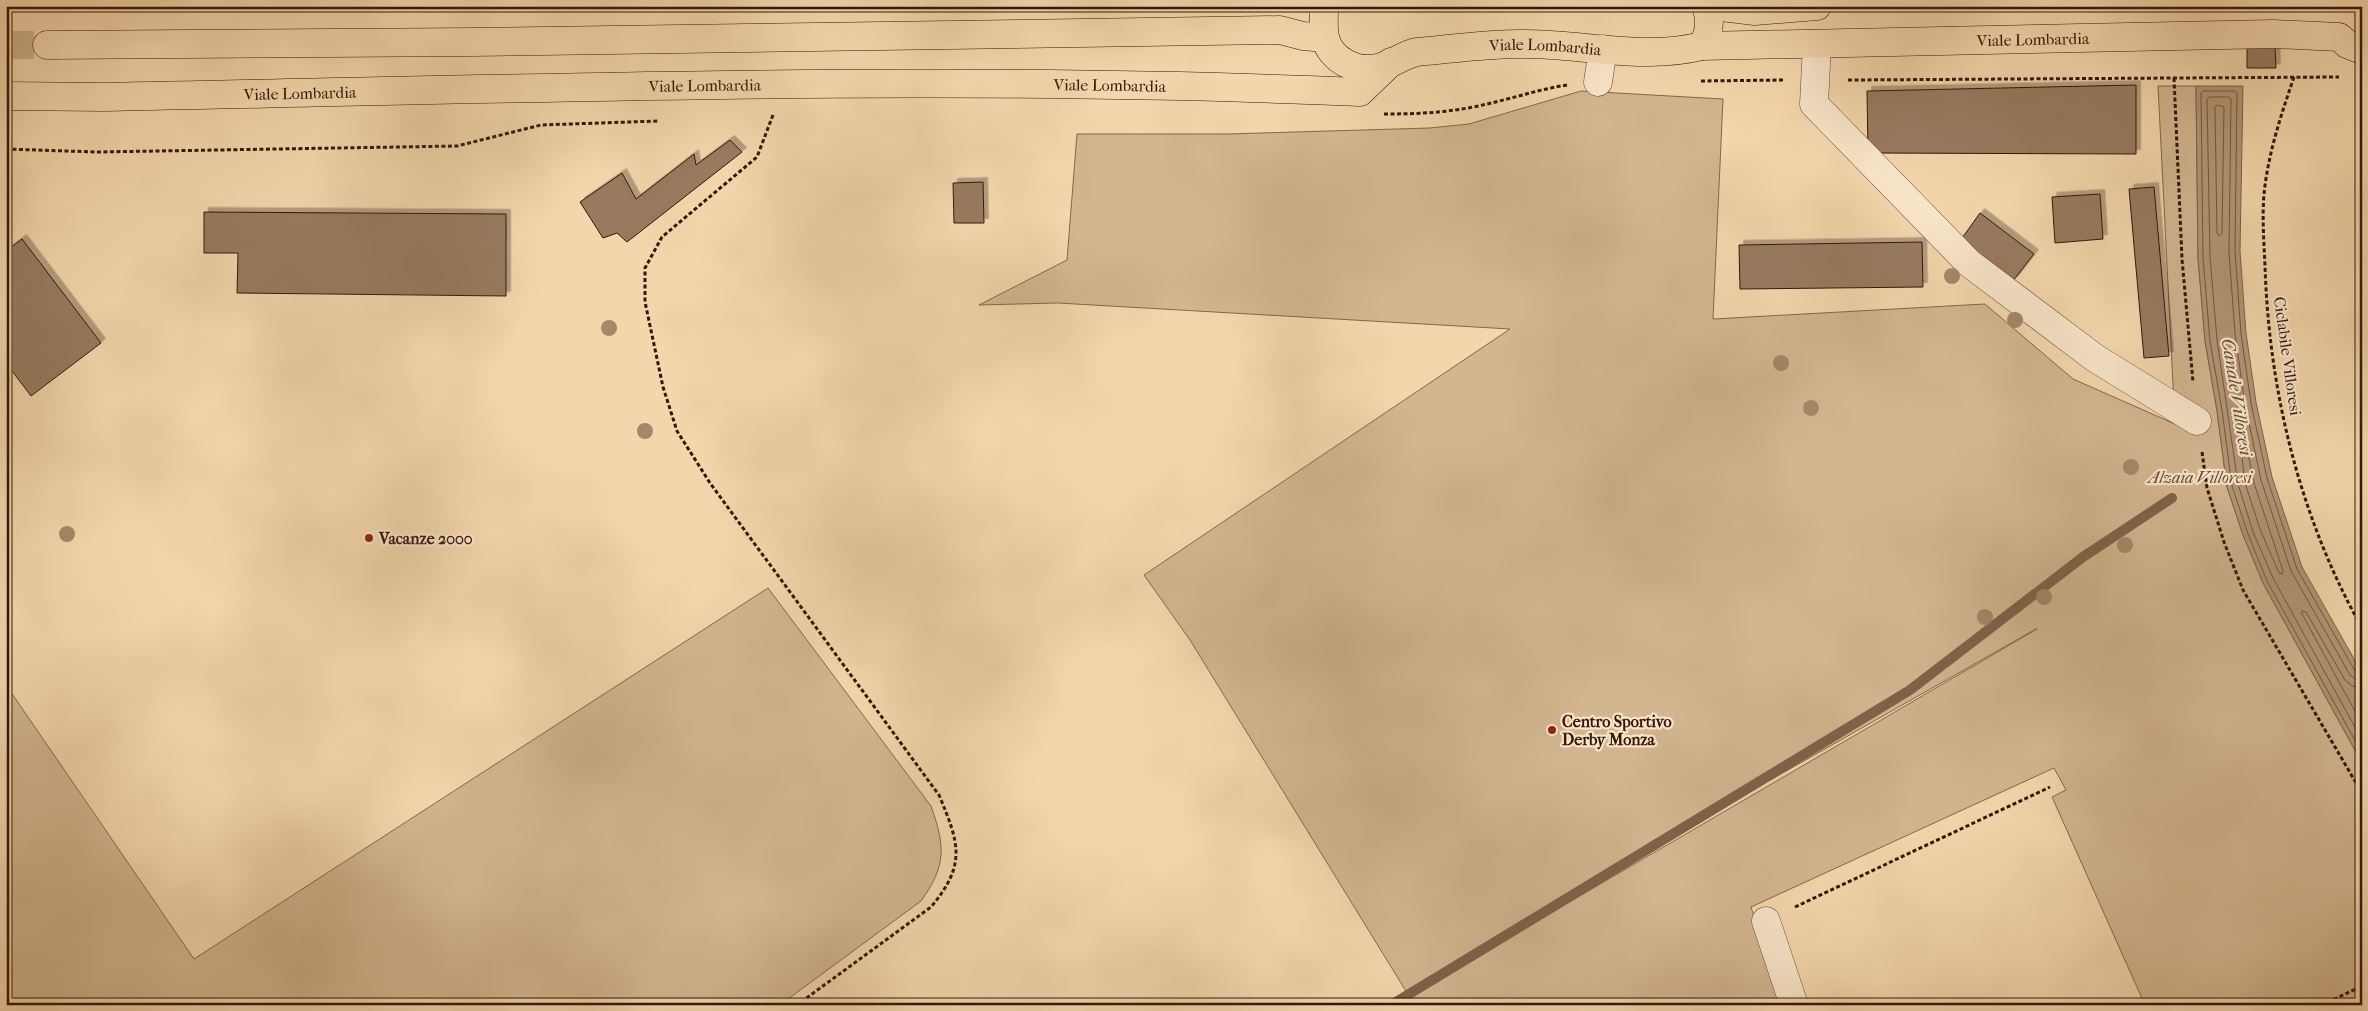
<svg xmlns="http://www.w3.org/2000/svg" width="2368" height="1011" font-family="'IM FELL French Canon',serif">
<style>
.green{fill:#d3b590;stroke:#84664d;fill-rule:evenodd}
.water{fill:#b39575;stroke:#80624a}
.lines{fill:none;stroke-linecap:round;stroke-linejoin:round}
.shore{stroke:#745640;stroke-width:1}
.stream{stroke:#80624a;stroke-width:10}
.building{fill:#987a5e;stroke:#34160a;filter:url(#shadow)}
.highway-tunnel{stroke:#ceb08c;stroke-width:28;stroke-dasharray:28 14;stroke-linecap:butt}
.minor-casing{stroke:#644632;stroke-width:29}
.major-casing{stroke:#34160a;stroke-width:29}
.highway-casing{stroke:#34160a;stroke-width:29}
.path{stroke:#34160a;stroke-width:3;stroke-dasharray:4 2.5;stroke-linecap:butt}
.minor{stroke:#f8e4c9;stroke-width:28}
.major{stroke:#f4d6ac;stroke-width:28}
.highway{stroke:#f4d6ac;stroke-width:28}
.tree{fill:#a58769}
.poi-dot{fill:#8f2418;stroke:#f8e4c9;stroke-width:2}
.labels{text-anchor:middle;stroke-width:4.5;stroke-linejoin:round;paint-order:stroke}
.street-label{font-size:16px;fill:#34160a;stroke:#f8e4c9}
.park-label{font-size:16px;font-style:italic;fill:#644632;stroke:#f8e4c9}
.poi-label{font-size:16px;font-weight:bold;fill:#34160a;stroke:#f8e4c9;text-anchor:start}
.water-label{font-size:18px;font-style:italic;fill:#674935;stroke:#f8e4c9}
</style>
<defs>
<filter id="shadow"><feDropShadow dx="4.5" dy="-4.5" stdDeviation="0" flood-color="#0004"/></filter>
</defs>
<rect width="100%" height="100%" fill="#f4d6ac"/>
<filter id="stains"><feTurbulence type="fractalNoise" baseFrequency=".004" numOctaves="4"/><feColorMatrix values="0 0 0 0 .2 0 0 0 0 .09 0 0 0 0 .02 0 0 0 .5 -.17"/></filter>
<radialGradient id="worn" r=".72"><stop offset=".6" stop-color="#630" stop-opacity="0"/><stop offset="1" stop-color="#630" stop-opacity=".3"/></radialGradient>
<!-- green -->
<g class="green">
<path d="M 2158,86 L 2196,86 L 2198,258 L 2205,341 L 2217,411 L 2227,487 L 2243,535 L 2263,583 L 2362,763 L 2362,1005 L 2145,1005 L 2052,797 L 2066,790 L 2054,768 L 1751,907 L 1782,1005 L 1395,1005 L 1409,996 L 1190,640 L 1144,575 L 1510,329 L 1058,303 L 979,305 L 1067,260 L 1077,134 L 1227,134 L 1430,128 L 1469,124 L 1581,91 L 1723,99 L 1713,319 L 1985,304 L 2073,379 L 2175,424 ZM 2036,629 L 2037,629 L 1446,974 L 1700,820 Z"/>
<path d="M 768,588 L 931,806 C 945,846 947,865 921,901 L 780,1005 L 6,1005 L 6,685 L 194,959 Z"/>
</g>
<!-- water -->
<path class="water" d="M 2196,86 L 2243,86 L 2240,251 L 2246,333 L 2256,402 L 2272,477 L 2302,567 L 2362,673 L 2362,763 L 2263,583 L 2243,535 L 2227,487 L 2217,411 L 2205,341 L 2198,258 Z"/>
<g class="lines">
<!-- shore -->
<g class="shore">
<path d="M 2218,105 L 2224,107 L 2222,233 L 2219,236 L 2217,233 L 2215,107 Z"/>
<path d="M 2242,437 L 2245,439 L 2254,483 L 2283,571 L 2282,574 L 2279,573 L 2260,529 L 2245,483 L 2240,440 Z"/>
<path d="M 2362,674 L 2355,671 L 2297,569 L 2267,478 L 2251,403 L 2241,334 L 2235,251 L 2237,93 L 2235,91 L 2203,91 L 2201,93 L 2203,258 L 2210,341 L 2222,410 L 2232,486 L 2248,534 L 2267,581 L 2362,753"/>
<path d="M 2362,680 L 2355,679 L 2350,675 L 2291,571 L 2261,480 L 2245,404 L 2235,334 L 2229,252 L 2231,99 L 2229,97 L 2209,97 L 2207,100 L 2210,257 L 2217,340 L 2238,484 L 2253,532 L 2273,578 L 2362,740"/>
<path d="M 2362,688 L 2352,686 L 2345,680 L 2306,612 L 2302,611 L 2302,614 L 2362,724"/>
</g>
<!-- stream -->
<path class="stream" d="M 1391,1005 L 1910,690 L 2083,557 L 2172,498"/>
</g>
<!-- building -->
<g class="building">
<path d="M 2247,47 L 2275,47 L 2276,68 L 2247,68 Z"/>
<path d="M 2136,85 L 2136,154 L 1868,153 L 1867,91 Z"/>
<path d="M 730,140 L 742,152 L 627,242 L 617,233 L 603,238 L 580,202 L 622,173 L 636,199 L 694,154 L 696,165 Z"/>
<path d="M 983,182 L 984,223 L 954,223 L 953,183 Z"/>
<path d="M 2154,187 L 2169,356 L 2144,358 L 2129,189 Z"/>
<path d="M 2100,194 L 2103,239 L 2055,243 L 2052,197 Z"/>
<path d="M 204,212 L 506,214 L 506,296 L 237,293 L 238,253 L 204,253 Z"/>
<path d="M 1980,213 L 2034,254 L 2013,281 L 1960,241 Z"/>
<path d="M 22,239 L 101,343 L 31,396 L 6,363 L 6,251 Z"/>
<path d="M 1922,242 L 1923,287 L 1740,289 L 1739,245 Z"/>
</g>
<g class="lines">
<!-- highway-tunnel -->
<path class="highway-tunnel" d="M 6,45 L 47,45"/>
<defs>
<g id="minor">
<path d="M 1817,45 L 1814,104 L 1969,263 L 2095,358 L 2197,421"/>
<path d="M 1598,82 L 1603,49"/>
<path d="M 1766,921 L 1794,1005"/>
</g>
<g id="major">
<path id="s1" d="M 1326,6 L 1324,10 C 1324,19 1323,29 1325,37 C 1330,61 1359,74 1381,67 C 1394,63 1403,55 1417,52 C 1451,49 1486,44 1520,44 C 1580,43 1642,61 1702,46 C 1710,33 1711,21 1706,6"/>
<path d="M 1713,6 L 1755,11 L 1817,6"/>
<path id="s2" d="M 1702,46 L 2273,34 L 2339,37 L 2347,44 L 2362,50"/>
<path id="s3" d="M 6,96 L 103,97 C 522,89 941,74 1360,92 L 1391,62"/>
</g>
<path id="highway" d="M 47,45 L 473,42 L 1280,30 L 1303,36 L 1325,38"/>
</defs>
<!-- minor casing -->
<use href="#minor" class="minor-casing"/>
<!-- major casing -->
<use href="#major" class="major-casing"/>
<!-- highway casing -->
<use href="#highway" class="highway-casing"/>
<!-- path -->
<g class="path">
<path d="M 2294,77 C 2281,115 2268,154 2264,194 C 2262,218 2264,242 2265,266 C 2269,392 2300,518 2362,628"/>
<path d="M 2174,78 L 2182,259 L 2193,382"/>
<path d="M 1848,80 L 2339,77"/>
<path d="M 1701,81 L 1784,80"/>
<path d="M 1384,114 C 1414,114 1443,113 1473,107 C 1505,101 1535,90 1567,85"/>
<path d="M 773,115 L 757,157 L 662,237 L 645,268 L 645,302 L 663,387 L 677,431 L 710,483 L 939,795 C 959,843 967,864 931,907 L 797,1005"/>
<path d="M 6,149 L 97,152 L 457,146 L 541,125 L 658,121"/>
<path d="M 2202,452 L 2207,488 L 2224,542 L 2243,590 L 2362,793"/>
<path d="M 1795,907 L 2050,787"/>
<path d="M 2322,1005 L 2362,986"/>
</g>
<!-- minor -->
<use href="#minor" class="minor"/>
<!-- major -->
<use href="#major" class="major"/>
<!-- highway -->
<use href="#highway" class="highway"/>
</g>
<!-- trees -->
<g class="tree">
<circle cx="1952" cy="276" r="8"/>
<circle cx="2015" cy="320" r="8"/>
<circle cx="609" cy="328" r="8"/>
<circle cx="1781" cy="363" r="8"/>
<circle cx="1811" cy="408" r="8"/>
<circle cx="645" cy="431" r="8"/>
<circle cx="2131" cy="467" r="8"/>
<circle cx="67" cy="534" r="8"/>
<circle cx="2125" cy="545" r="8"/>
<circle cx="2044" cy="597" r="8"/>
<circle cx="1985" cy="617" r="8"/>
</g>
<!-- markers -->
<g class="poi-dot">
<circle cx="369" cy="538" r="5"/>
<circle cx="1552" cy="730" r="5"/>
</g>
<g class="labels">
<!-- street labels -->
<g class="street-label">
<text dy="6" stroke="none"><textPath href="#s2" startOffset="331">Viale Lombardia</textPath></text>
<text dy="6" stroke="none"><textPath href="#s1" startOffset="270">Viale Lombardia</textPath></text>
<text dy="6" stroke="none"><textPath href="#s3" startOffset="1104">Viale Lombardia</textPath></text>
<text dy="6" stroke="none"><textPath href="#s3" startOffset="699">Viale Lombardia</textPath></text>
<text dy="6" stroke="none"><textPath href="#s3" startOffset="294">Viale Lombardia</textPath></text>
<text transform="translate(2288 356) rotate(82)" y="6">Ciclabile Villoresi</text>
</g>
<!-- park labels -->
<g class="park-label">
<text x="2200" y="483">Alzaia Villoresi</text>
</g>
<!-- poi labels -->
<g class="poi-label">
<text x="379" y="544">Vacanze 2000</text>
<text x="1562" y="727">Centro Sportivo<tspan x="1562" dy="18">Derby Monza</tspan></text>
</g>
<!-- water labels -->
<g class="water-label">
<text transform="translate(2237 397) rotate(81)" y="6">Canale Villoresi</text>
</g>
</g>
<!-- margin -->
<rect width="2368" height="1011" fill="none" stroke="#f4d6ac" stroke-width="25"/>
<rect x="8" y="8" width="2353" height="996" fill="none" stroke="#34160a" stroke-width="2.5"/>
<rect x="12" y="12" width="2343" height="986" fill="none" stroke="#34160a"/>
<rect width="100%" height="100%" filter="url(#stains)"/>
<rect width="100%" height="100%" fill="url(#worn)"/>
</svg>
